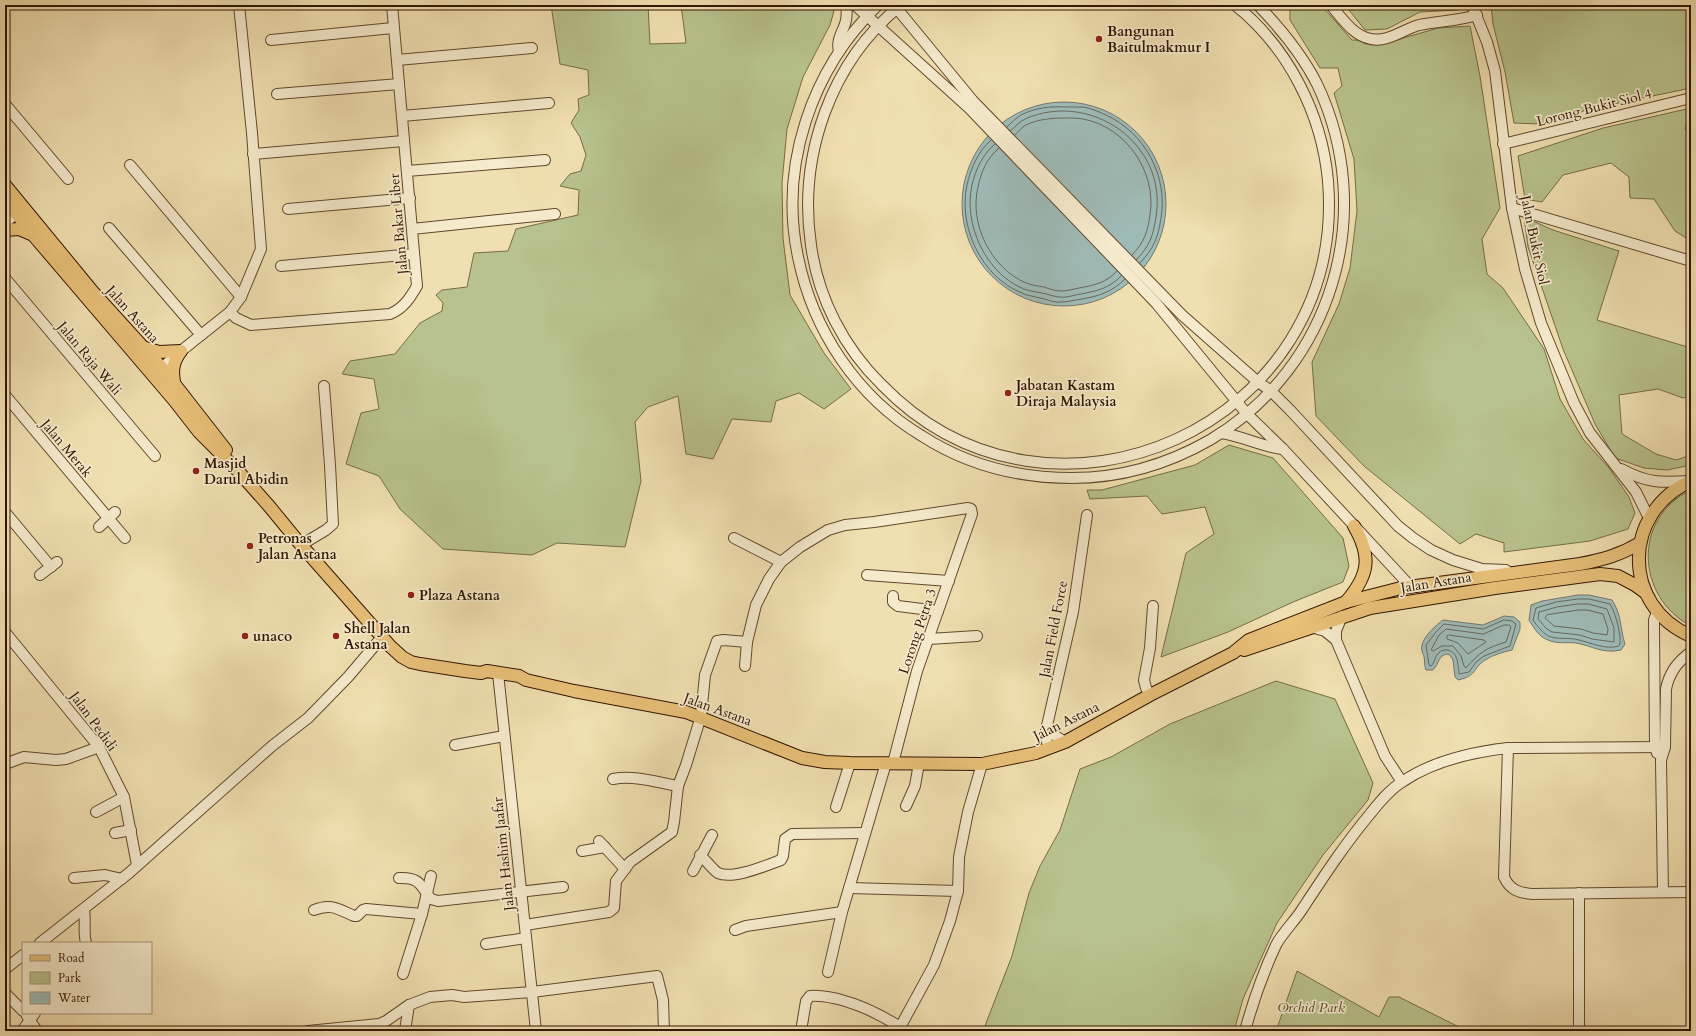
<svg xmlns="http://www.w3.org/2000/svg" width="1696" height="1036" font-family="Cardo,serif">
<style>
.green{fill:#b8c28c;stroke:#756c46}
.water{fill:#9ebab6;stroke:#73786e}
.lines{fill:none;stroke-linecap:round;stroke-linejoin:round}
.shore{stroke:#68685c;stroke-width:1}
.minor-casing{stroke:#62482d;stroke-width:12}
.major-casing{stroke:#321501;stroke-width:14}
.minor{stroke:#f5eacc;stroke-width:10}
.major{stroke:#e8c078;stroke-width:12}
.poi-dot{fill:#8f2418;stroke:#f5eacc;stroke-width:1.5}
.labels{text-anchor:middle;stroke-width:3.5;stroke-linejoin:round;paint-order:stroke}
.poi-label{font-size:14px;font-weight:bold;fill:#321501;stroke:#f5eacc;text-anchor:start}
.street-label{font-size:14px;fill:#321501;stroke:#f5eacc}
.park-label{font-size:14px;font-style:italic;fill:#5a492b;stroke:#f5eacc}
</style>
<rect width="100%" height="100%" fill="#f0dfb0"/>
<filter id="stains"><feTurbulence type="fractalNoise" baseFrequency=".005" numOctaves="4"/><feColorMatrix values="0 0 0 0 .2 0 0 0 0 .09 0 0 0 0 .02 0 0 0 .5 -.17"/></filter>
<radialGradient id="worn" r=".72"><stop offset=".6" stop-color="#630" stop-opacity="0"/><stop offset="1" stop-color="#630" stop-opacity=".3"/></radialGradient>
<!-- green -->
<g class="green">
<path d="M 551,5 L 648,5 L 650,44 L 686,43 L 681,5 L 832,5 L 834,11 L 830,25 L 803,77 L 787,129 L 782,183 L 783,238 L 790,295 L 824,353 L 851,389 L 824,409 L 799,393 L 776,401 L 771,422 L 732,419 L 713,459 L 686,454 L 678,396 L 648,407 L 635,422 L 641,481 L 625,547 L 557,543 L 532,555 L 443,549 L 400,509 L 379,476 L 346,464 L 361,413 L 379,409 L 374,379 L 342,374 L 350,361 L 395,354 L 420,323 L 442,311 L 443,303 L 436,295 L 442,290 L 467,287 L 474,253 L 508,251 L 516,229 L 578,215 L 579,190 L 560,186 L 570,174 L 581,171 L 586,155 L 580,137 L 571,123 L 579,110 L 578,99 L 589,95 L 588,70 L 560,64 Z"/>
<path d="M 1290,5 L 1321,5 L 1352,40 L 1393,41 L 1438,28 L 1470,26 L 1480,76 L 1500,208 L 1482,239 L 1487,274 L 1503,288 L 1544,349 L 1560,399 L 1583,439 L 1609,468 L 1629,497 L 1635,513 L 1628,529 L 1590,541 L 1504,552 L 1504,543 L 1476,534 L 1460,544 L 1364,466 L 1316,416 L 1312,362 L 1339,304 L 1350,268 L 1357,211 L 1354,159 L 1334,93 L 1342,86 L 1338,68 L 1320,68 L 1290,20 Z"/>
<path d="M 1345,5 L 1462,5 L 1463,6 L 1458,10 L 1420,12 L 1387,29 L 1365,30 Z"/>
<path d="M 1491,5 L 1691,5 L 1691,88 L 1590,109 L 1539,124 L 1514,123 L 1505,72 L 1493,24 Z"/>
<path d="M 1691,108 L 1685,129 L 1691,132 L 1691,241 L 1675,231 L 1654,199 L 1630,198 L 1629,177 L 1611,163 L 1563,175 L 1542,202 L 1525,199 L 1518,156 L 1603,128 Z"/>
<path d="M 1524,217 L 1553,230 L 1619,251 L 1597,320 L 1691,348 L 1691,396 L 1683,398 L 1658,389 L 1619,395 L 1622,434 L 1656,454 L 1676,460 L 1691,455 L 1691,465 L 1667,470 L 1644,468 L 1615,458 L 1595,424 L 1563,349 L 1528,247 Z"/>
<path d="M 1229,445 L 1273,458 L 1343,538 L 1349,566 L 1343,582 L 1293,602 L 1228,632 L 1161,657 L 1186,553 L 1214,534 L 1205,507 L 1162,514 L 1147,496 L 1090,499 L 1087,490 L 1102,490 L 1195,465 Z"/>
<path d="M 1691,490 L 1691,626 C 1636,597 1632,518 1691,490 Z"/>
<path d="M 1276,681 L 1335,699 L 1373,783 L 1368,800 L 1323,855 L 1277,923 L 1243,999 L 1234,1031 L 983,1031 L 1012,956 L 1029,893 L 1040,866 L 1060,830 L 1080,769 L 1111,757 L 1170,724 Z"/>
<path d="M 1297,971 L 1379,1017 L 1389,997 L 1399,997 L 1467,1031 L 1276,1031 Z"/>
</g>
<!-- water -->
<g class="water">
<circle cx="1064" cy="204" r="102"/>
<path d="M 1578,595 L 1589,595 L 1612,600 C 1622,615 1620,629 1625,644 L 1621,650 C 1602,654 1593,646 1576,643 C 1567,642 1556,644 1548,640 C 1539,637 1534,628 1529,620 L 1531,605 L 1542,601 Z"/>
<path d="M 1504,616 L 1514,617 L 1520,622 L 1520,629 L 1512,650 C 1503,652 1493,655 1485,660 C 1472,669 1477,676 1458,680 L 1455,677 L 1453,660 L 1449,654 C 1438,654 1440,663 1433,670 L 1426,670 C 1424,665 1425,661 1424,657 C 1424,655 1422,653 1422,651 C 1419,640 1435,626 1443,620 L 1483,625 Z"/>
</g>
<g class="lines">
<!-- shore -->
<g class="shore">
<path d="M 1007,127 C 1011,123 1016,118 1021,115 C 1034,108 1051,106 1065,107 C 1071,107 1078,107 1083,107 C 1091,108 1099,112 1106,115 C 1145,133 1168,176 1161,218 C 1158,238 1154,248 1140,263"/>
<path d="M 1010,131 C 1015,127 1019,122 1025,119 C 1091,90 1168,144 1156,217 C 1153,236 1150,246 1136,260"/>
<path d="M 1015,135 C 1018,132 1022,127 1026,125 C 1038,119 1053,118 1065,118 C 1071,118 1078,118 1083,119 C 1126,127 1157,172 1150,215 C 1148,231 1144,243 1132,255"/>
<path d="M 991,140 C 978,152 971,167 967,185 C 958,226 981,277 1022,293 C 1027,296 1034,296 1040,298 C 1046,299 1054,303 1061,302 C 1067,302 1075,300 1082,299 C 1099,296 1112,292 1125,279"/>
<path d="M 995,144 C 982,155 976,169 972,185 C 963,224 986,274 1024,289 C 1030,291 1036,292 1042,293 C 1048,294 1054,297 1060,297 C 1066,298 1074,295 1081,294 C 1097,291 1110,288 1121,276"/>
<path d="M 999,148 C 987,158 981,172 978,187 C 969,224 991,268 1026,283 C 1031,285 1038,286 1044,287 C 1049,289 1056,291 1061,291 C 1067,291 1074,289 1079,288 C 1095,285 1106,283 1117,271"/>
<path d="M 1578,599 L 1589,599 L 1610,604 C 1615,611 1623,640 1619,646 C 1605,650 1592,643 1579,640 C 1570,637 1557,640 1548,636 C 1542,632 1537,626 1533,620 L 1536,608 L 1556,602 Z"/>
<path d="M 1578,604 L 1588,604 L 1607,609 L 1614,628 L 1614,642 L 1592,639 L 1580,635 L 1552,632 L 1547,629 L 1538,619 L 1539,612 L 1557,607 Z"/>
<path d="M 1579,610 L 1587,610 L 1603,614 L 1608,629 L 1607,635 L 1593,633 L 1581,629 L 1554,626 L 1545,618 L 1547,615 Z"/>
<path d="M 1504,620 L 1512,621 L 1516,624 L 1510,646 L 1484,656 L 1476,662 L 1469,672 L 1459,674 C 1458,665 1458,649 1445,650 C 1442,650 1439,652 1437,655 C 1434,659 1435,662 1431,666 L 1429,665 L 1426,645 L 1436,632 L 1444,624 L 1483,629 Z"/>
<path d="M 1504,625 L 1509,625 L 1511,627 L 1506,642 C 1486,648 1480,652 1466,668 L 1464,666 L 1461,656 L 1453,646 L 1442,646 L 1433,651 L 1431,650 L 1439,635 L 1446,629 L 1483,634 Z"/>
<path d="M 1449,635 L 1484,640 L 1486,642 L 1468,654 L 1458,643 L 1447,639 L 1447,636 Z"/>
</g>
<defs>
<g id="minor">
<path d="M 855,5 L 969,108 L 1156,303 L 1247,414 L 1283,449 L 1411,587"/>
<path d="M 878,5 C 811,70 779,166 798,257 C 813,331 857,397 922,436 C 967,465 1019,478 1072,478 C 1120,478 1168,464 1210,440 C 1333,367 1378,212 1317,84 C 1302,54 1281,29 1258,5"/>
<path d="M 894,5 L 973,101 L 1182,315 L 1258,382 L 1271,391 L 1290,410 L 1398,526 L 1413,538 L 1431,550 L 1453,560 L 1482,569 L 1506,570"/>
<path d="M 901,5 C 830,62 798,157 811,245 C 818,298 844,348 882,385 C 1051,559 1348,424 1328,181 C 1322,114 1288,47 1235,5"/>
<path d="M 1331,5 C 1345,23 1361,46 1387,38 C 1398,35 1408,28 1419,25 C 1438,21 1458,21 1477,15"/>
<path d="M 1472,5 L 1487,42 L 1495,71 L 1512,208 L 1525,269 L 1541,323 L 1574,403 L 1590,433 L 1636,492 L 1649,518"/>
<path d="M 271,40 L 393,28"/>
<path d="M 839,51 C 836,41 842,33 845,24 C 847,18 847,11 846,5"/>
<path d="M 397,60 L 532,48"/>
<path d="M 277,94 L 399,84"/>
<path d="M 5,104 L 68,179"/>
<path d="M 402,116 L 549,103"/>
<path d="M 1503,144 L 1691,98"/>
<path d="M 253,154 L 403,141"/>
<path d="M 130,165 L 241,297"/>
<path d="M 407,171 L 545,160"/>
<path d="M 1512,208 L 1691,261"/>
<path d="M 288,209 L 410,198"/>
<path d="M 5,223 L 22,208"/>
<path d="M 109,228 L 201,335"/>
<path d="M 412,229 L 555,214"/>
<path d="M 281,266 L 414,254"/>
<path d="M 5,278 L 155,456"/>
<path d="M 230,312 L 236,318 L 251,325 L 390,314 C 404,308 410,298 417,286 L 392,5"/>
<path d="M 156,373 L 181,351 L 230,312 L 241,297 L 261,249 L 252,133 L 239,5"/>
<path d="M 5,395 L 125,538"/>
<path d="M 1221,433 C 1243,436 1262,447 1283,449"/>
<path d="M 1621,469 C 1647,483 1661,483 1690,481"/>
<path d="M 5,512 L 51,567"/>
<path d="M 99,527 L 115,512"/>
<path d="M 301,545 L 326,530 L 333,524 L 330,465 L 324,386"/>
<path d="M 781,562 L 800,547 L 828,530 L 845,525 L 874,522 L 968,508 L 971,509 L 972,514 L 917,671 L 893,763"/>
<path d="M 40,575 L 57,562"/>
<path d="M 867,575 L 949,581"/>
<path d="M 893,596 L 893,602 L 898,606 L 938,611"/>
<path d="M 1342,616 L 1336,631 L 1336,640 L 1385,756 L 1402,782"/>
<path d="M 1311,627 L 1325,631 L 1336,640"/>
<path d="M 5,632 L 99,747 L 124,797 L 137,865"/>
<path d="M 929,639 L 977,636"/>
<path d="M 745,666 L 747,642"/>
<path d="M 498,673 L 536,1031"/>
<path d="M 1150,695 L 1146,688 L 1144,680 L 1150,648 L 1153,606"/>
<path d="M 1047,726 L 1054,735 L 1065,742"/>
<path d="M 455,745 L 504,736"/>
<path d="M 1049,748 L 1046,739 L 1046,730 L 1073,612 L 1087,515"/>
<path d="M 1508,748 L 1504,877 C 1510,890 1519,893 1532,894 L 1691,892"/>
<path d="M 1657,753 L 1655,747 L 1654,626 L 1654,620 L 1657,612"/>
<path d="M 5,764 L 24,757 L 56,760 L 66,759 L 99,747"/>
<path d="M 613,779 C 634,775 656,782 678,786"/>
<path d="M 906,806 L 915,786 L 919,763"/>
<path d="M 836,807 L 850,763"/>
<path d="M 96,812 L 124,797"/>
<path d="M 115,833 L 131,830"/>
<path d="M 599,841 L 625,869"/>
<path d="M 582,851 L 605,847"/>
<path d="M 700,855 C 706,860 712,869 718,873 C 733,880 767,865 781,860 L 783,856 L 785,839 L 792,834 L 864,833"/>
<path d="M 693,871 L 712,835"/>
<path d="M 74,878 L 105,875 L 122,879"/>
<path d="M 399,878 C 420,877 420,885 431,899 L 438,901 L 563,887"/>
<path d="M 849,888 L 958,891"/>
<path d="M 1663,892 L 1661,760 L 1665,747 L 1666,689 C 1669,673 1678,661 1691,652"/>
<path d="M 1579,893 L 1579,1031"/>
<path d="M 84,910 C 86,922 83,932 86,943"/>
<path d="M 314,910 C 331,903 338,909 354,916 L 357,916 L 363,910 L 366,909 L 422,914"/>
<path d="M 525,925 L 609,912 L 614,908 L 616,881 L 625,869 L 630,862 L 672,832 L 674,822 L 678,786 L 686,765 L 701,716 L 705,675 L 717,641 L 724,640 L 747,642 L 756,605 L 769,579 L 781,562 L 734,538"/>
<path d="M 735,930 L 746,926 L 842,912"/>
<path d="M 40,943 L 129,873 L 272,746 L 308,718 L 348,677 L 382,637"/>
<path d="M 486,944 L 526,938"/>
<path d="M 5,969 L 23,955"/>
<path d="M 828,972 L 842,912 L 886,763"/>
<path d="M 403,974 L 422,914 L 431,876"/>
<path d="M 5,993 L 23,1011"/>
<path d="M 27,1016 L 37,1031"/>
<path d="M 22,1031 L 35,1013"/>
<path d="M 308,1031 L 379,1024 L 386,1021 L 409,1005 L 430,997 L 452,995 L 464,997 L 532,992 L 657,976 L 663,1000 L 664,1031"/>
<path d="M 405,1031 L 409,1005"/>
<path d="M 801,1031 L 806,1001 L 810,996 C 820,995 828,997 838,999 C 861,1005 880,1014 900,1027"/>
<path d="M 898,1031 L 934,965 L 950,921 L 958,891 L 959,857 L 968,812 L 982,764"/>
<path d="M 1245,1031 C 1253,1001 1263,973 1276,945 C 1283,932 1295,921 1303,908 C 1324,876 1345,844 1370,814 C 1379,803 1389,790 1402,782 C 1431,762 1473,752 1508,748 L 1665,747"/>
</g>
<g id="major">
<path d="M 5,185 L 93,292 L 162,368 L 226,450"/>
<path d="M 5,199 L 34,236 L 174,400 L 199,432 L 238,471 L 269,506 L 301,545 L 390,646 L 402,657 L 411,662 L 420,664 L 465,671 L 481,673 L 487,671 L 519,676 L 526,680 L 574,691 L 686,712 L 802,758 L 825,762 L 850,763 L 982,764 L 1036,753 L 1065,742 L 1150,695 L 1233,653 L 1249,640 L 1346,602 L 1401,588 L 1580,564 C 1602,560 1620,555 1640,543"/>
<path d="M 5,230 L 19,229 L 31,234"/>
<path d="M 142,347 L 159,352 L 181,351"/>
<path d="M 174,382 C 172,369 173,362 181,351"/>
<path d="M 1691,481 C 1622,512 1621,606 1691,636"/>
<path d="M 1346,602 C 1369,575 1372,557 1354,526"/>
<path d="M 1244,650 L 1370,608 L 1495,588 L 1600,574 L 1618,576 L 1635,585 L 1646,593"/>
</g>
</defs>
<!-- minor casing -->
<use href="#minor" class="minor-casing"/>
<!-- major casing -->
<use href="#major" class="major-casing"/>
<!-- minor -->
<use href="#minor" class="minor"/>
<!-- major -->
<use href="#major" class="major"/>
</g>
<!-- markers -->
<g class="poi-dot">
<circle cx="1099" cy="39" r="4"/>
<circle cx="1008" cy="393" r="4"/>
<circle cx="196" cy="471" r="4"/>
<circle cx="250" cy="546" r="4"/>
<circle cx="411" cy="595" r="4"/>
<circle cx="245" cy="636" r="4"/>
<circle cx="336" cy="636" r="4"/>
</g>
<g class="labels">
<!-- poi labels -->
<g class="poi-label">
<text x="1107" y="36">Bangunan<tspan x="1107" dy="16">Baitulmakmur I</tspan></text>
<text x="1016" y="390">Jabatan Kastam<tspan x="1016" dy="16">Diraja Malaysia</tspan></text>
<text x="204" y="468">Masjid<tspan x="204" dy="16">Darul Abidin</tspan></text>
<text x="258" y="543">Petronas<tspan x="258" dy="16">Jalan Astana</tspan></text>
<text x="419" y="600">Plaza Astana</text>
<text x="344" y="633">Shell Jalan<tspan x="344" dy="16">Astana</tspan></text>
<text x="253" y="641">unaco</text>
</g>
<!-- street labels -->
<g class="street-label">
<text transform="translate(1594 107) rotate(-14)" y="5">Lorong Bukit Siol 4</text>
<text transform="translate(398 224) rotate(-95)" y="5">Jalan Bakar Liber</text>
<text transform="translate(1535 240) rotate(78)" y="5">Jalan Bukit Siol</text>
<text transform="translate(133 314) rotate(48)" y="5">Jalan Astana</text>
<text transform="translate(90 358) rotate(50)" y="5">Jalan Raja Wali</text>
<text transform="translate(67 448) rotate(50)" y="5">Jalan Merak</text>
<text transform="translate(1436 582) rotate(-9)" y="5">Jalan Astana</text>
<text transform="translate(1053 629) rotate(-79)" y="5">Jalan Field Force</text>
<text transform="translate(917 631) rotate(-71)" y="5">Lorong Petra 3</text>
<text transform="translate(718 709) rotate(20)" y="5">Jalan Astana</text>
<text transform="translate(94 721) rotate(54)" y="5">Jalan Pedidi</text>
<text transform="translate(1066 721) rotate(-26)" y="5">Jalan Astana</text>
<text transform="translate(503 854) rotate(-96)" y="5">Jalan Hashim Jaafar</text>
</g>
<!-- park labels -->
<g class="park-label">
<text x="1311" y="1012">Orchid Park</text>
</g>
</g>
<!-- margin -->
<rect width="1696" height="1036" fill="none" stroke="#f0dfb0" stroke-width="20"/>
<rect x="6" y="6" width="1684" height="1024" fill="none" stroke="#321501" stroke-width="2"/>
<rect x="10" y="10" width="1676" height="1016" fill="none" stroke="#321501"/>
<!-- legend -->
<rect x="22" y="942" width="130" height="72" fill="#f5eacc" stroke="#a7957b"/>
<rect x="30" y="955" width="20" height="6" fill="#e8c078" stroke="#a7957b"/>
<text x="58" y="962" font-size="12" fill="#321501">Road</text>
<rect x="30" y="972" width="20" height="12" fill="#b8c28c" stroke="#a7957b"/>
<text x="58" y="982" font-size="12" fill="#321501">Park</text>
<rect x="30" y="992" width="20" height="12" fill="#9ebab6" stroke="#a7957b"/>
<text x="58" y="1002" font-size="12" fill="#321501">Water</text>
<rect width="100%" height="100%" filter="url(#stains)"/>
<rect width="100%" height="100%" fill="url(#worn)"/>
</svg>
